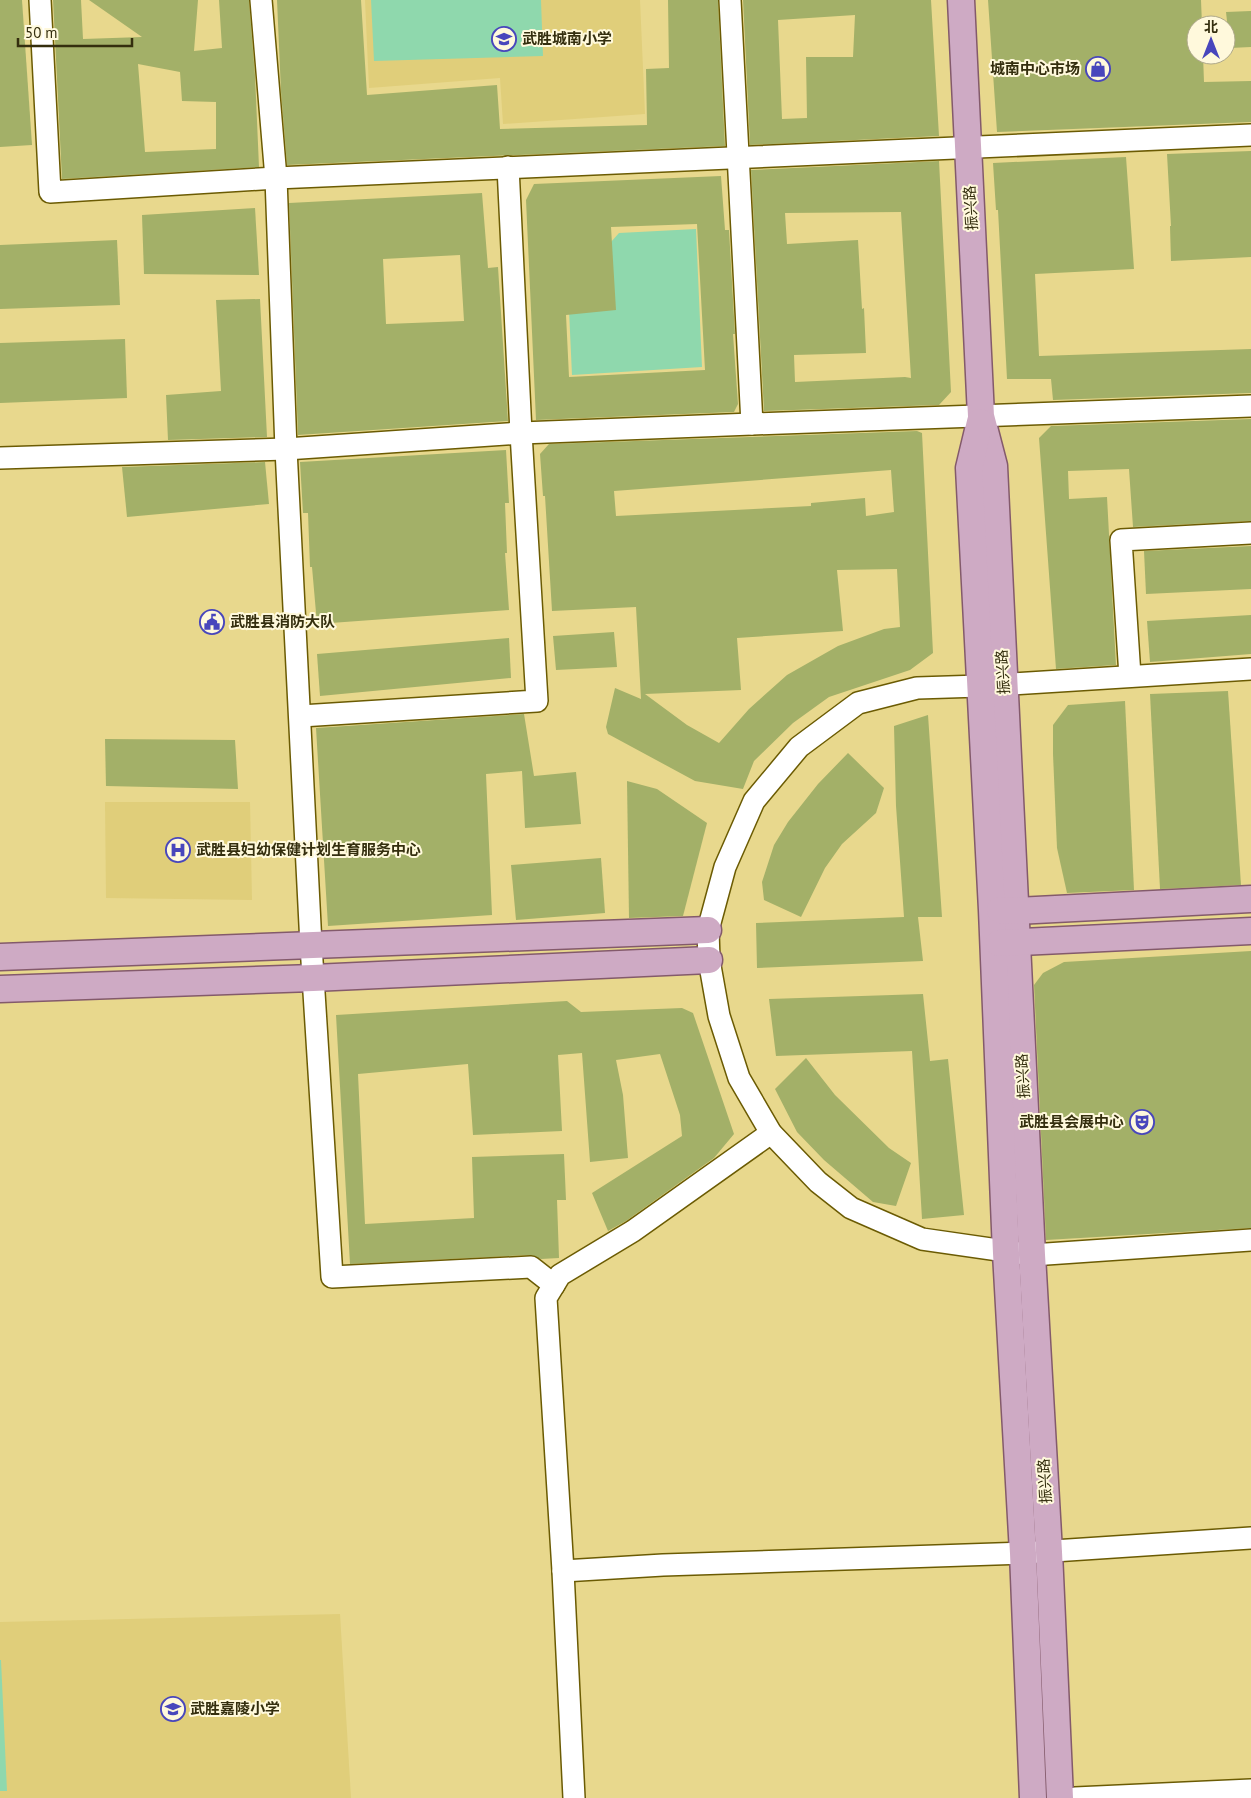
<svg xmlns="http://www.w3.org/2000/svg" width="1251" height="1798" font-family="'PT Sans','Noto Sans SC',sans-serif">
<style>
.built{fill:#e0ce7a}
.green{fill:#8fd8ad}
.building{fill:#a3b068;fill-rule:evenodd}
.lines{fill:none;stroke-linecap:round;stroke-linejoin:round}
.minor-casing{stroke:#6b5b03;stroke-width:24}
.major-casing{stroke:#835a6b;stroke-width:29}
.minor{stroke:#fff;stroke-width:21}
.major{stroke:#ceaac4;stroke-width:26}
.labels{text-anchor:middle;stroke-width:4;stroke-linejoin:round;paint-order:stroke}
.poi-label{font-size:15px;font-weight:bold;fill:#342e0e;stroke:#fff9dc;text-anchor:start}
.street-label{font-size:15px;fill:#342e0e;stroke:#fff9dc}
</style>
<rect width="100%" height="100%" fill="#e8d88d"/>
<!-- built -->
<g class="built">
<path d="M 365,0 L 640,0 L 645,114 L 503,124 L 500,78 L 369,88 Z"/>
<path d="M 105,802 L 250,802 L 252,900 L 106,898 Z"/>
<path d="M 340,1614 L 351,1798 L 0,1798 L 0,1622 Z"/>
</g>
<!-- green -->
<g class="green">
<path d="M 371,0 L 541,0 L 543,56 L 374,61 Z"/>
<path d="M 696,229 L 702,367 L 572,375 L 566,245 L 611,242 L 619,233 Z"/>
<path d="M 0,1660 L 1,1660 L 7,1791 L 0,1791 Z"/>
</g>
<!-- building -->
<g class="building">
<path d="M 0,0 L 22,0 L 32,145 L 0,147 Z"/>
<path d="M 53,0 L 81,0 L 83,39 L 142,37 L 89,0 L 198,0 L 194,51 L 222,48 L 219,0 L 249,0 L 255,75 L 259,167 L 62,179 ZM 138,64 L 180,72 L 182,101 L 216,102 L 216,149 L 145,152 Z"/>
<path d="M 277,0 L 361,0 L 367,95 L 497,85 L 500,129 L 647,125 L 646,69 L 669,68 L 668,0 L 718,0 L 725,146 L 287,165 L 281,92 Z"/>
<path d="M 743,0 L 931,0 L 939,136 L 750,145 ZM 855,15 L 853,57 L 806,57 L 807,118 L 782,119 L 778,20 Z"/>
<path d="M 988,0 L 1201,0 L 1202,25 L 1196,25 L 1196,55 L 1203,55 L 1204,82 L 1251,81 L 1251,122 L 997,132 Z"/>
<path d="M 1251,11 L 1251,47 L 1230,48 L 1226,12 Z"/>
<path d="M 1251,151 L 1251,257 L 1171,261 L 1170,226 L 1171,226 L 1167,154 Z"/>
<path d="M 1126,157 L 1134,269 L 1035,274 L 1039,356 L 1251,349 L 1251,393 L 1053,400 L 1051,379 L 1007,379 L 998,210 L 996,210 L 993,163 Z"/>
<path d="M 939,161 L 951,392 L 939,405 L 764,411 L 751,170 ZM 901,212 L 911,378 L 905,377 L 795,382 L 794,355 L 866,353 L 864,308 L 862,309 L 858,240 L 787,244 L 785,213 Z"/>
<path d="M 721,176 L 725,230 L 729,230 L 735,334 L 733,334 L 738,404 L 734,412 L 536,420 L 526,200 L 534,184 ZM 697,224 L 705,370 L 569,377 L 566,315 L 616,310 L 611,227 Z"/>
<path d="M 482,193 L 488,268 L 498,267 L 508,421 L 298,435 L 289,203 ZM 460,255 L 464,321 L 386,324 L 383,259 Z"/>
<path d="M 255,208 L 259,275 L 144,274 L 142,215 Z"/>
<path d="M 117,240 L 120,305 L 0,309 L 0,245 Z"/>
<path d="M 260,299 L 267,437 L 168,440 L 166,395 L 221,391 L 216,300 Z"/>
<path d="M 125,339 L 127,398 L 0,403 L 0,343 Z"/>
<path d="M 1251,419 L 1251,521 L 1133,527 L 1129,469 L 1068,471 L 1069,499 L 1107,497 L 1116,665 L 1056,669 L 1039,438 L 1051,426 Z"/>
<path d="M 917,431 L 922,433 L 933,653 L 910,670 L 829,697 L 793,723 L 754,761 L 743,789 L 695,781 L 608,734 L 606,727 L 615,688 L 641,699 L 636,607 L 552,611 L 545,496 L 543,496 L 540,454 L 549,444 ZM 891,470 L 894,512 L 866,516 L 865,498 L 811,503 L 811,506 L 616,516 L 614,491 ZM 897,569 L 900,627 L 884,629 L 838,646 L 787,675 L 749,709 L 719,743 L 687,725 L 645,694 L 741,690 L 737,638 L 843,631 L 837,570 Z"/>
<path d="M 506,450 L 509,503 L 505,503 L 507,553 L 505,553 L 509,610 L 317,624 L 312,567 L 310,567 L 308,513 L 303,513 L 300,462 Z"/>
<path d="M 265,462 L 269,504 L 127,517 L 122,467 Z"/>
<path d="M 1251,546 L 1251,589 L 1146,594 L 1144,551 Z"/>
<path d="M 1251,615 L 1251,654 L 1150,662 L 1147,621 Z"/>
<path d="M 614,632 L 617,667 L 556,670 L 553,636 Z"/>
<path d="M 509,638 L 511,678 L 320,696 L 317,654 Z"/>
<path d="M 1228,691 L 1241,885 L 1160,889 L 1150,694 Z"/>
<path d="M 1125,701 L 1134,890 L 1067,893 L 1057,848 L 1053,754 L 1053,725 L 1068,705 Z"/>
<path d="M 524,714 L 534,776 L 576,772 L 581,824 L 525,828 L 522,771 L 486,774 L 492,915 L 328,926 L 316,728 Z"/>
<path d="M 928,715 L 942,917 L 918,917 L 923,961 L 757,968 L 756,923 L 904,917 L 896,806 L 894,726 Z"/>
<path d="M 105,739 L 235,740 L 238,789 L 106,786 Z"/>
<path d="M 848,753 L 884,788 L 876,813 L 842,844 L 825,868 L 801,917 L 764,900 L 762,882 L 774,845 L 788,822 L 818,784 Z"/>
<path d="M 627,781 L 657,789 L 707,823 L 683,916 L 629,918 Z"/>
<path d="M 601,858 L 605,913 L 516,920 L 511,865 Z"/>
<path d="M 1251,951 L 1251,1228 L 1046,1240 L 1034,985 L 1043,973 L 1064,962 Z"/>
<path d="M 923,994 L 930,1061 L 948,1059 L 964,1215 L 922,1219 L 912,1051 L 776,1056 L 769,999 Z"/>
<path d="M 567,1001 L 581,1012 L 682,1008 L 693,1013 L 734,1134 L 714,1158 L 626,1221 L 608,1231 L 592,1193 L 682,1136 L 680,1115 L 660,1054 L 616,1060 L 623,1095 L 628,1158 L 590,1162 L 582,1053 L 558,1055 L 562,1131 L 473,1135 L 468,1064 L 358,1074 L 365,1224 L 474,1218 L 472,1157 L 564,1154 L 566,1200 L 557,1200 L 559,1258 L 541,1259 L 530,1255 L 350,1264 L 336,1015 Z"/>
<path d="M 806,1058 L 835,1095 L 889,1148 L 911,1163 L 896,1206 L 873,1202 L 824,1160 L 797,1132 L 775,1089 Z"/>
</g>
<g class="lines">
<defs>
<g id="minor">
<path d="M 40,0 L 50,192 L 276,178 L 1251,135"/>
<path d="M 261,0 L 276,178 L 286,449 L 311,945 L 332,1277 L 531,1267 L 554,1285"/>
<path d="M 730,0 L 752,424"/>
<path d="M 0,458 L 286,449 L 521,433 L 752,424 L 1251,406"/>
<path d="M 1251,669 L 980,686 L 917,688 L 858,703 L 799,747 L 754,801 L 725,867 L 708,930 L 709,960 L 719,1016 L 739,1078 L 771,1133 L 818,1182 L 851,1208 L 922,1239 L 1032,1255 L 1251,1240"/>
<path d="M 1130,676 L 1121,540 L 1251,533"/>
<path d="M 301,716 L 537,701 L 521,433 L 508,167"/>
<path d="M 563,1571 L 663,1565 L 1023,1553 L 1251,1538"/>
<path d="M 574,1798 L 563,1571 L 546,1298 L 560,1275 L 633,1231 L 771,1133"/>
<path d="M 1075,1798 L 1251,1790"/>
</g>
<g id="major">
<path d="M 961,0 L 981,416 L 994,466 L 1032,1255 L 1049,1552 L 1060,1798"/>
<path d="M 980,422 L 969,468 L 992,910 L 1006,1253 L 1023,1553 L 1033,1798"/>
<path d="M 1000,910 L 1016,911 L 1251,899"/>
<path d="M 999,943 L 1251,931"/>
<path d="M 0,957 L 708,930"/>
<path d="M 0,989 L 313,978 L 709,960"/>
</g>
</defs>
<!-- minor casing -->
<use href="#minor" class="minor-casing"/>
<!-- major casing -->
<use href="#major" class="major-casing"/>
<!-- minor -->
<use href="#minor" class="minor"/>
<!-- major -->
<use href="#major" class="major"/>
</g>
<!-- icons -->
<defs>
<symbol id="school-ring" viewBox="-11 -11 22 22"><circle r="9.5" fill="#fff9dc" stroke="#4846bc" stroke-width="1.5"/><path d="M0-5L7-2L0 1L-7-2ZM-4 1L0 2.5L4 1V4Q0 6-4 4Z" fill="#4846bc"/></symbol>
<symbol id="shop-ring" viewBox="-11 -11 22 22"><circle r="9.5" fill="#fff9dc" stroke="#4846bc" stroke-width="1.5"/><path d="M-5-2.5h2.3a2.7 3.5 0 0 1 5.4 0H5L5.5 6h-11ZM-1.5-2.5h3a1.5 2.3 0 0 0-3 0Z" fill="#4846bc"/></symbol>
<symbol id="civic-ring" viewBox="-11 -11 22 22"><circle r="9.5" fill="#fff9dc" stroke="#4846bc" stroke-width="1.5"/><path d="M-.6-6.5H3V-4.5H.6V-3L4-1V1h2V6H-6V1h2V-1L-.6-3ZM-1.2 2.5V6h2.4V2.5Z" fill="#4846bc"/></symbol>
<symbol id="hospital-ring" viewBox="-11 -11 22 22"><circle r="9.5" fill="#fff9dc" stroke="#4846bc" stroke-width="1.5"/><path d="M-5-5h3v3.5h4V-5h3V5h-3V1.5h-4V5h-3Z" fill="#4846bc"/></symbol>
<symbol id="theatre-ring" viewBox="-11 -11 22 22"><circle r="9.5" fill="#fff9dc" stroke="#4846bc" stroke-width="1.5"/><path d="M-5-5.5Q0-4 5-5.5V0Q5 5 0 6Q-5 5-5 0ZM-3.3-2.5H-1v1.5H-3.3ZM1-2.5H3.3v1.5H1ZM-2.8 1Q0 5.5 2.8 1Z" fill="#4846bc"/></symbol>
</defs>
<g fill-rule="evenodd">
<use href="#school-ring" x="490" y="25" width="28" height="28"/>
<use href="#shop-ring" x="1084" y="55" width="28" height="28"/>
<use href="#civic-ring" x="198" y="608" width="28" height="28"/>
<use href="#hospital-ring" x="164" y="836" width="28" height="28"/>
<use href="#theatre-ring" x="1128" y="1108" width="28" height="28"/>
<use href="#school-ring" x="159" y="1695" width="28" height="28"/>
</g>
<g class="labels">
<!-- poi labels -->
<g class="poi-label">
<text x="522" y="44">武胜城南小学</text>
<text x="1080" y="74" text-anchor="end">城南中心市场</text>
<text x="230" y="627">武胜县消防大队</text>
<text x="196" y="855">武胜县妇幼保健计划生育服务中心</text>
<text x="1124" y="1127" text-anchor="end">武胜县会展中心</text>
<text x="190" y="1714">武胜嘉陵小学</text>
</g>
<!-- street labels -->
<g class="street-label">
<text transform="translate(971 208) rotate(-93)" y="5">振兴路</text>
<text transform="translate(1003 672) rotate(-93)" y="5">振兴路</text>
<text transform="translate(1023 1076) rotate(-93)" y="5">振兴路</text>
<text transform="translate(1045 1481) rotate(-93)" y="5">振兴路</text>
</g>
</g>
<!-- north arrow -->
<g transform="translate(1211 40)"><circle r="24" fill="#fff9dc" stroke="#aea88a"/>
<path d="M0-4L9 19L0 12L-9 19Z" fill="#4846bc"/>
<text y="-8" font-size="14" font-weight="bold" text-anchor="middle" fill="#342e0e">北</text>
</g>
<!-- scale -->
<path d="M18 38v8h114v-8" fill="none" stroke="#342e0e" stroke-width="2.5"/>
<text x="25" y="38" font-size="15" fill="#342e0e" stroke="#fff9dc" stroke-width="4" paint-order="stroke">50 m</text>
</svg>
